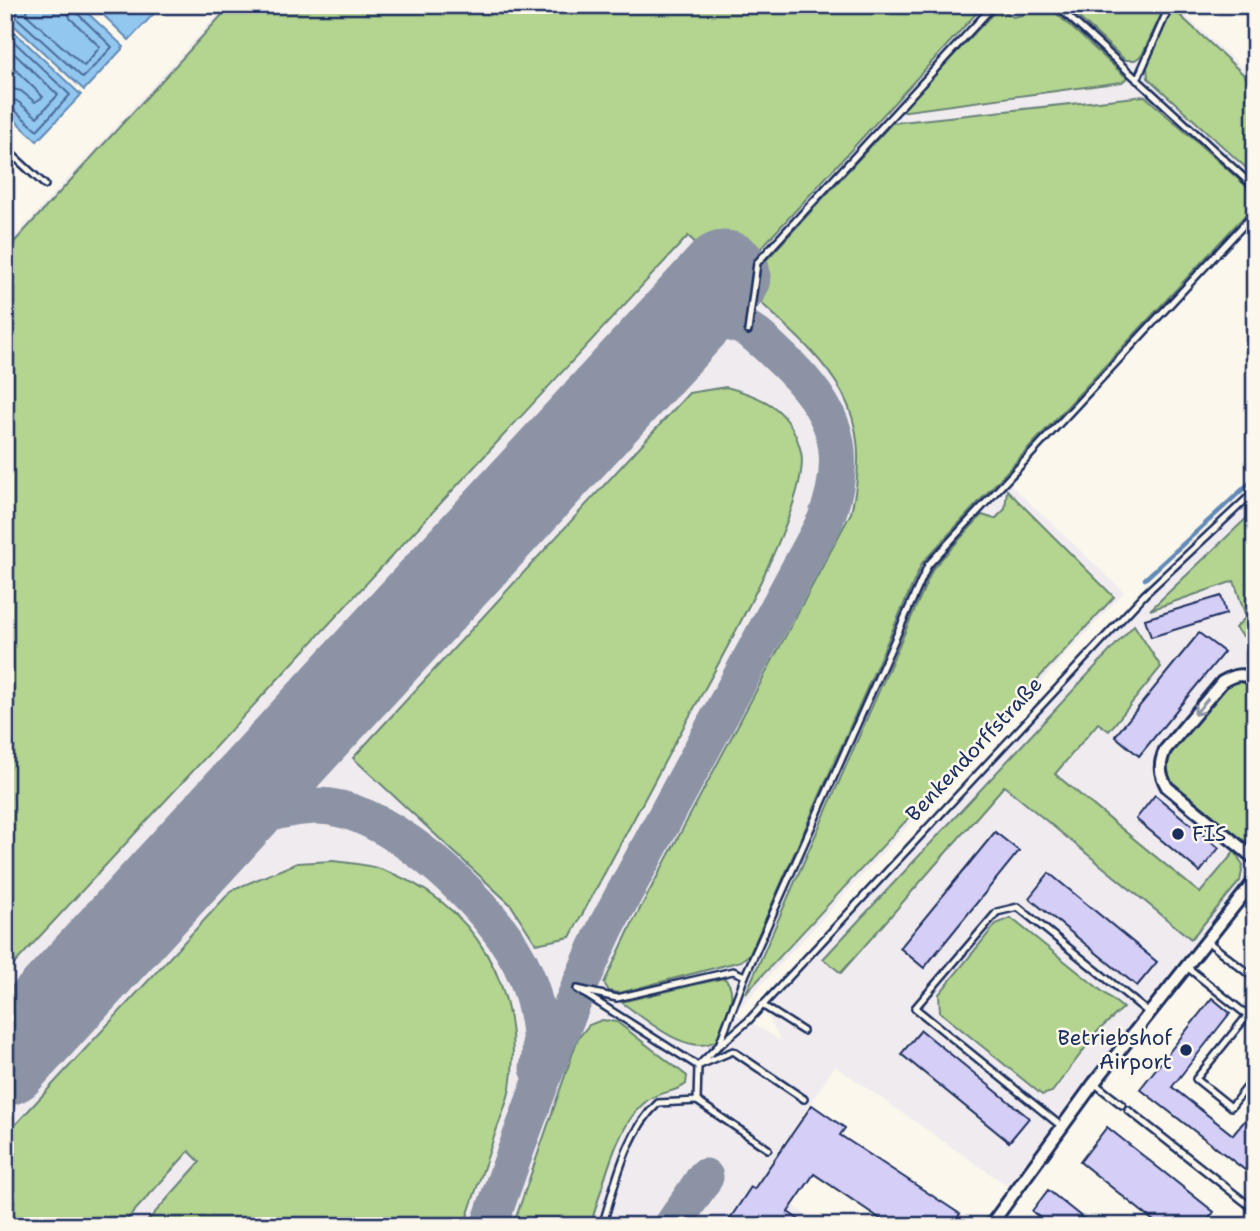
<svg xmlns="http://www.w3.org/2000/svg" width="1260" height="1231" font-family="'Shantell Sans',sans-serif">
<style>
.built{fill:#f0ebef}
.green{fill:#b3d58f;stroke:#678276;stroke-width:2}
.water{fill:#92c7f0;stroke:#628ab6;stroke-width:2}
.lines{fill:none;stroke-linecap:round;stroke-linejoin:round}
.shore{stroke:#4b6c98;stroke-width:2}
.stream{stroke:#628ab6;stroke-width:4.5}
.taxiway{stroke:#8b93a5;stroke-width:37}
.runway{stroke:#8b93a5;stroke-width:91}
.building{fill:#d5cef7;stroke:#1b2f5e;stroke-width:2}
.lane-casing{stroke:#1b2f5e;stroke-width:10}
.street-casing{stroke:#1b2f5e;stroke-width:16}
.lane{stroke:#fbf7ec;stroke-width:5}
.street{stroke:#fbf7ec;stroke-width:10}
.oneway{stroke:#8b93a5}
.poi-dot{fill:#1b2f5e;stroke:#fbf7ec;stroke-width:2.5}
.labels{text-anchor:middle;stroke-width:5;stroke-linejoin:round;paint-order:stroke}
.street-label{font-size:21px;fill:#1b2f5e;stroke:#fbf7ec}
.poi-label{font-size:21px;fill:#1b2f5e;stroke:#fbf7ec;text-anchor:start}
</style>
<rect width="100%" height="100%" fill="#fbf7ec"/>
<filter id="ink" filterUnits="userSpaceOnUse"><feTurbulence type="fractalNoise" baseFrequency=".0143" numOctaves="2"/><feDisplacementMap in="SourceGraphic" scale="14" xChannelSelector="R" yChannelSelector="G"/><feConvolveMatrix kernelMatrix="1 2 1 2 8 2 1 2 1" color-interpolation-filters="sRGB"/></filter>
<g filter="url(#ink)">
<!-- built -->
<path class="built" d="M 227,5 L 1174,5 L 1255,80 L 1255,220 L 1010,484 L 1124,592 L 735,1013 L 781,1041 L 762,1005 L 1145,594 L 1255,491 L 1255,880 L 1015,1191 L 835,1066 L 760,1179 L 819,1226 L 5,1226 L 5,247 Z"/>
<!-- green -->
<g class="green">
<path d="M 231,5 L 984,5 L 751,259 L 750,292 L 688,236 L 5,974 L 5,252 Z"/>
<path d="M 1031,5 L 1047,5 L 1127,78 L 1122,82 L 900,112 L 999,7 L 1013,17 L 1022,15 Z"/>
<path d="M 1065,5 L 1166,5 L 1142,55 L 1135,60 L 1125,60 Z"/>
<path d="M 1172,8 L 1255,85 L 1255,176 L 1148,78 L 1147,67 Z"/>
<path d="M 1145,96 L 1246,186 L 1251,197 L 1248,212 L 922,563 L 750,954 L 741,961 L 619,993 L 609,991 L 604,983 L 633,922 L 851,513 C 876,406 832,368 759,301 L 761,266 L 892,123 Z"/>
<path d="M 726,387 C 765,397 791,410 801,452 C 813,504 702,693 673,746 C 639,810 604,874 570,937 L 536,944 L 511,905 L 353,758 L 689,393 Z"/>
<path d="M 1007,490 L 1114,597 L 746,993 L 933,568 L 982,515 L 995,519 L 1005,509 Z"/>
<path d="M 1255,510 L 1255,648 L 1235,628 L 1246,617 L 1234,581 L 1150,610 Z"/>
<path d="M 1134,625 L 1161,667 L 1109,731 L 1098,723 L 1055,774 L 1200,893 L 1235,851 L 1243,866 L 1240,881 L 1191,939 L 1004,786 L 841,973 L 823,959 Z"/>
<path d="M 1241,681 L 1255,684 L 1255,846 L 1242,842 L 1171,783 L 1167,769 L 1170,753 L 1226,687 Z"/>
<path d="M 333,861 C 348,863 366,864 380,869 C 475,900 526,992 510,1088 C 507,1104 500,1120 495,1134 C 485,1165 474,1195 464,1226 L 143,1226 L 200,1162 L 189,1151 L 121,1226 L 5,1226 L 5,1136 L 232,890 L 297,863 Z"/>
<path d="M 1011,918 L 1123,1008 L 1098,1031 L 1052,1092 L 1042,1095 L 940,1012 L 939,994 L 996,924 Z"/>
<path d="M 724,978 C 742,993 722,1021 717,1040 C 688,1059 645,1018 621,1002 Z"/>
<path d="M 602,1020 L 617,1022 L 687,1076 L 686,1084 C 676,1093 660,1091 648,1100 C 615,1124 603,1189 590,1226 L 513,1226 L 578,1038 L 589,1025 Z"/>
</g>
<!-- water -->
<g class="water">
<path d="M 13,5 L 79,5 L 124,47 L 84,90 L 5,17 Z"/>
<path d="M 93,5 L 162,5 L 129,40 Z"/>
<path d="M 5,23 L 81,95 L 37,141 L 5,111 Z"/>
</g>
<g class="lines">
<!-- shore -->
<g class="shore">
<path d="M 18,5 L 16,17 L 83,78 L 112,47 L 77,13 L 75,5"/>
<path d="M 27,5 L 27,15 L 84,66 L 100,47 L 70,18 L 66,5"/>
<path d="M 5,33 L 70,95 L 37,130 L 12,108 L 5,106"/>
<path d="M 5,45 L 58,95 L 37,117 L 17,101 L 5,98"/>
<path d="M 5,59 L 43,97 L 35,102 L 21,91 L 5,87"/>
</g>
<!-- stream -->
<path class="stream" d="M 1145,579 L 1255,478"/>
<!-- taxiway -->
<g class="taxiway">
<path d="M 187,862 C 227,831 264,807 316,806 C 385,805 479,895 513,950 C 532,980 546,1032 538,1068"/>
<path d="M 489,1226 C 525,1123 561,1023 607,925 L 825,521 C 852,451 835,408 781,358 C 768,346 755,331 738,325 C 721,319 703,320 685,320"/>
<path d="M 672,1226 L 705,1177"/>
</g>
<!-- runway -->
<path class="runway" d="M 5,1060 L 725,276"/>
</g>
<!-- building -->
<g class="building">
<path d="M 1221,596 L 1226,614 L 1151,637 L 1145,619 Z"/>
<path d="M 1199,633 L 1224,652 L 1139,756 L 1115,736 Z"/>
<path d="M 1155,795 L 1219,848 L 1200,872 L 1136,819 Z"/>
<path d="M 995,832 L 1019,851 L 924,968 L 900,948 Z"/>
<path d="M 1049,873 L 1157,962 L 1137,986 L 1029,898 Z"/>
<path d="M 1212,998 L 1230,1013 L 1172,1087 L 1233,1135 L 1255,1108 L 1255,1158 L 1245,1170 L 1140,1089 Z"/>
<path d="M 921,1030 L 1029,1118 L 1009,1142 L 901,1054 Z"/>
<path d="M 812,1105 L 845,1128 L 840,1135 L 960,1214 L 952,1226 L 891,1226 L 814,1174 L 788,1212 L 808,1226 L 725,1226 L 751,1187 L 754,1189 Z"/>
<path d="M 1107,1127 L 1214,1212 L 1203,1226 L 1160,1226 L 1080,1162 Z"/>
<path d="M 1048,1190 L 1093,1226 L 1049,1226 L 1032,1211 Z"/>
</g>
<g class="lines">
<defs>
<g id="lane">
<path d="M 1056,5 L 1252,185 L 1255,195"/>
<path d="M 1137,80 L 1170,5"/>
<path d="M 5,148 L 45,185"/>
<path d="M 748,331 L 757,263 L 994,5"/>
<path d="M 1207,941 L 1255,979"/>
<path d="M 1187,967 L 1247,1015"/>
<path d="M 745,976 L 733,971 L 617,998 L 577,989 L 698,1066 L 733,1051 L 804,1099"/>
<path d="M 762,1005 L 803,1031"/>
<path d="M 1255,1006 L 1196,1079 L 1231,1107 L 1255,1077"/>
<path d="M 720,1045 L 748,1021 L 1145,594 L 1255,491"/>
<path d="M 1094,1083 L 1122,1105"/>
<path d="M 697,1101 L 768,1149"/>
<path d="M 1128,1110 L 1255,1210"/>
<path d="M 1061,1126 L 915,1008 L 997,912 L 1018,907 L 1149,1013"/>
<path d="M 602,1226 C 616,1183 625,1134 658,1103 L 697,1101 L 698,1066 L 719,1045 L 745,976 L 928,565 L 1252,216 L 1255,198"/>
</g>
<g id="street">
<path d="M 1255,680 C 1242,672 1234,675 1222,682 L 1165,750 C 1159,764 1159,773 1167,787 L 1255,859"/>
<path d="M 990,1226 L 1094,1083 L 1255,880"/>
</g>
</defs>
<!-- lane casing -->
<use href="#lane" class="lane-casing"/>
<!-- street casing -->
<use href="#street" class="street-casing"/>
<!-- lane -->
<use href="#lane" class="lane"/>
<!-- street -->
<use href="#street" class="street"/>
</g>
<!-- one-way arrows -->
<defs><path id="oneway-shaft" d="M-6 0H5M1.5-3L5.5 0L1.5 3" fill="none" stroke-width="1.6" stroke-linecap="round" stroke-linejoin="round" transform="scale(1.75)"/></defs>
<use class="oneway" href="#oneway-shaft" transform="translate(1201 707) rotate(130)"/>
</g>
<!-- markers -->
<g class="poi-dot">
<circle cx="1178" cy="834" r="7"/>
<circle cx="1186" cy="1050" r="7"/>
</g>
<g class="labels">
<!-- street labels -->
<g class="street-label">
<text transform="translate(974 749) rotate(-47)" y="7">Benkendorffstraße</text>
</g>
<!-- poi labels -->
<g class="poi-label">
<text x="1192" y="841">FIS</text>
<text x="1172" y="1045" text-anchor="end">Betriebshof<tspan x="1172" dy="24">Airport</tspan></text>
</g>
</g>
<!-- margin -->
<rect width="1260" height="1231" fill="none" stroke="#fbf7ec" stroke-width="28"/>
<rect x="14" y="14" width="1232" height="1203" fill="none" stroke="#1b2f5e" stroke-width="2.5" filter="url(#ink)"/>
</svg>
